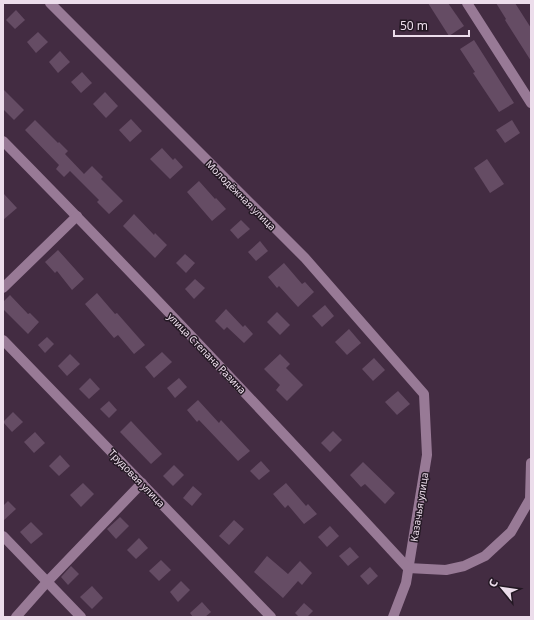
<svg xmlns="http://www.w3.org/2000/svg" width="534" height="620" font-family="'Noto Sans',sans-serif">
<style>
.building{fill:#654c64}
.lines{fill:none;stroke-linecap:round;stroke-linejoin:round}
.minor{stroke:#987a96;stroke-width:10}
.labels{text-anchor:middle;stroke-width:3;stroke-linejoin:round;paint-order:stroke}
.street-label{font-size:10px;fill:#ecddeb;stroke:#231823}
</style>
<rect width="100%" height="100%" fill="#432c42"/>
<!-- building -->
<g class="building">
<path d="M 428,3 L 448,3 L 464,26 L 449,36 Z"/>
<path d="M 496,3 L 515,3 L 531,28 L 531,61 L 505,20 L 506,19 Z"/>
<path d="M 16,10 L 25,20 L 15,29 L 6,20 Z"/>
<path d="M 38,32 L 48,42 L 36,53 L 27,42 Z"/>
<path d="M 474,40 L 514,103 L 499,112 L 473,73 L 475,72 L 460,49 Z"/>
<path d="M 60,51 L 70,62 L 58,73 L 49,62 Z"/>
<path d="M 82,72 L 92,83 L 81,93 L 71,82 Z"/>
<path d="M 3,89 L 24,110 L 14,120 L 3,109 Z"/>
<path d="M 105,92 L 118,106 L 106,118 L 93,104 Z"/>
<path d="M 131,119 L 142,131 L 130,142 L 119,130 Z"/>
<path d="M 35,120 L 58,143 L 59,142 L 68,151 L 65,154 L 84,174 L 92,166 L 103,177 L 101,179 L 123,201 L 109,214 L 97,202 L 99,200 L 70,171 L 64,177 L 56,169 L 59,165 L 25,130 Z"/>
<path d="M 512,120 L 520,133 L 505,143 L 496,130 Z"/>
<path d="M 162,148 L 173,160 L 175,158 L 183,167 L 170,179 L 150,159 Z"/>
<path d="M 487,159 L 504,184 L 490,193 L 474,168 Z"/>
<path d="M 199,181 L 215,199 L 216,198 L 226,209 L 212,221 L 187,192 Z"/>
<path d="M 3,193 L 17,208 L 3,220 Z"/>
<path d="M 134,214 L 154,235 L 155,233 L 167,245 L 155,258 L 123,226 Z"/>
<path d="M 241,220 L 250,229 L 238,239 L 230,230 Z"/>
<path d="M 260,241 L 268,251 L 256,261 L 248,252 Z"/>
<path d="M 58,250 L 84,279 L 72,290 L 57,271 L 55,273 L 45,262 Z"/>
<path d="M 185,254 L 195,263 L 186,273 L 176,263 Z"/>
<path d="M 284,263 L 302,284 L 305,282 L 314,292 L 298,307 L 279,286 L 277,288 L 268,277 Z"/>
<path d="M 195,279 L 205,288 L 194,299 L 185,289 Z"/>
<path d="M 97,293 L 115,314 L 117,313 L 145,345 L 134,354 L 118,335 L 114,338 L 85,304 Z"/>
<path d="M 10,295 L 28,314 L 30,313 L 39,322 L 28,334 L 3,309 L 3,302 Z"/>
<path d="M 325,305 L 334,316 L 322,327 L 312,316 Z"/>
<path d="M 226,309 L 243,327 L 245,325 L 253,334 L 244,343 L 227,327 L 224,330 L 215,321 Z"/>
<path d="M 277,312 L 290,325 L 280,335 L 267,322 Z"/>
<path d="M 349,329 L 361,343 L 347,355 L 335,342 Z"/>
<path d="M 47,337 L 54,344 L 45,353 L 38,345 Z"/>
<path d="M 162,352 L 172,362 L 154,378 L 145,367 Z"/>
<path d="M 70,354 L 80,364 L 67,376 L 58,366 Z"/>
<path d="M 280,354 L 290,364 L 286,368 L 303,385 L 287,401 L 276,390 L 280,385 L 264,369 Z"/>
<path d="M 374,358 L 385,370 L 373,381 L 362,369 Z"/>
<path d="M 90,378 L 100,389 L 89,399 L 79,389 Z"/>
<path d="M 179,378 L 187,387 L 175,398 L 167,388 Z"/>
<path d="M 398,391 L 410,404 L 397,415 L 385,402 Z"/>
<path d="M 198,400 L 219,423 L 221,420 L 250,451 L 238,461 L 199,420 L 197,422 L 187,410 Z"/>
<path d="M 109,401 L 117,410 L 109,418 L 100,409 Z"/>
<path d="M 13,412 L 23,422 L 12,432 L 3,422 Z"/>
<path d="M 131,421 L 162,454 L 151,464 L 120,432 Z"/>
<path d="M 333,431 L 342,440 L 330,452 L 321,443 Z"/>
<path d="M 35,432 L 45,443 L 34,453 L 24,442 Z"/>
<path d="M 60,455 L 70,466 L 59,476 L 49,466 Z"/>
<path d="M 261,461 L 270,471 L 259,480 L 250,471 Z"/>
<path d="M 363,462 L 395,493 L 385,504 L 365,484 L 361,487 L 350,475 Z"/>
<path d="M 174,465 L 184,475 L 173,486 L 163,476 Z"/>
<path d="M 83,483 L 94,494 L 81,507 L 70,495 Z"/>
<path d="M 286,483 L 306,506 L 308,504 L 317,514 L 304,524 L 288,505 L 285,508 L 273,494 Z"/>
<path d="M 193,486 L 202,494 L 192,506 L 183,498 Z"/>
<path d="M 8,501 L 16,509 L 3,521 L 3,506 Z"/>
<path d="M 120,517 L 129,526 L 116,539 L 107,529 Z"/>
<path d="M 234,520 L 244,529 L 229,545 L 219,536 Z"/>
<path d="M 31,522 L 43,534 L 31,544 L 20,532 Z"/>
<path d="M 330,526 L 339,536 L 327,547 L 318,537 Z"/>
<path d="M 139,538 L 148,548 L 136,559 L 127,550 Z"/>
<path d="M 350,547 L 359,557 L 348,566 L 339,556 Z"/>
<path d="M 267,556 L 288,574 L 300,561 L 312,573 L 302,585 L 298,581 L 283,598 L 254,572 Z"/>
<path d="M 161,560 L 171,570 L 159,581 L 149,571 Z"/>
<path d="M 71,566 L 79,574 L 68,585 L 61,577 Z"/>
<path d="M 370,567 L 378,576 L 368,585 L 360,576 Z"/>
<path d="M 181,581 L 190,590 L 178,602 L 170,592 Z"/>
<path d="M 92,586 L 103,598 L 92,609 L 80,597 Z"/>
<path d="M 202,602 L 211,612 L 205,617 L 193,617 L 190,613 Z"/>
<path d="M 304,603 L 313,611 L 307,617 L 299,617 L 295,613 Z"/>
</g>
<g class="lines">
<!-- minor -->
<g class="minor">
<path d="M 50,3 L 305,258 L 424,394 L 427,455 L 406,583 L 393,617"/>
<path d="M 467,3 L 531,103"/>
<path d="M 3,141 C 141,281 275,424 408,568 L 446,570 L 464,566 L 485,556 L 511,532 L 530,499 L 531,463"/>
<path d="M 3,288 L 77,216"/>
<path d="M 3,340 L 271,617"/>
<path d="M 3,536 L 81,617"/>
<path d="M 16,617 L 47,582 L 142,483"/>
</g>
</g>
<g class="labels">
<!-- street labels -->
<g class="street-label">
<text transform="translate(241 195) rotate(45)" y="4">Молодёжная улица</text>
<text transform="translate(207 353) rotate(46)" y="4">улица Степана Разина</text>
<text transform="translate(137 478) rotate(46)" y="4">Трудовая улица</text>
<text transform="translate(419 507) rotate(-81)" y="4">Казачья улица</text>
</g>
</g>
<!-- border -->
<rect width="534" height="620" fill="none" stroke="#ecddeb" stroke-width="8"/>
<!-- north arrow -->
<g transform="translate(502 588) rotate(299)" stroke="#231823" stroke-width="3" paint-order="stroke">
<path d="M0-3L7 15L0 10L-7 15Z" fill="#ecddeb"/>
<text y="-6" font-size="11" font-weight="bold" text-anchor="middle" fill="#ecddeb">С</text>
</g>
<!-- scale -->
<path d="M394 30v6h75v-6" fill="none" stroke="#ecddeb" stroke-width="2"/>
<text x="400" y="30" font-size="12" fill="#ecddeb" stroke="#231823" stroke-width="3" paint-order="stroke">50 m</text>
</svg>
